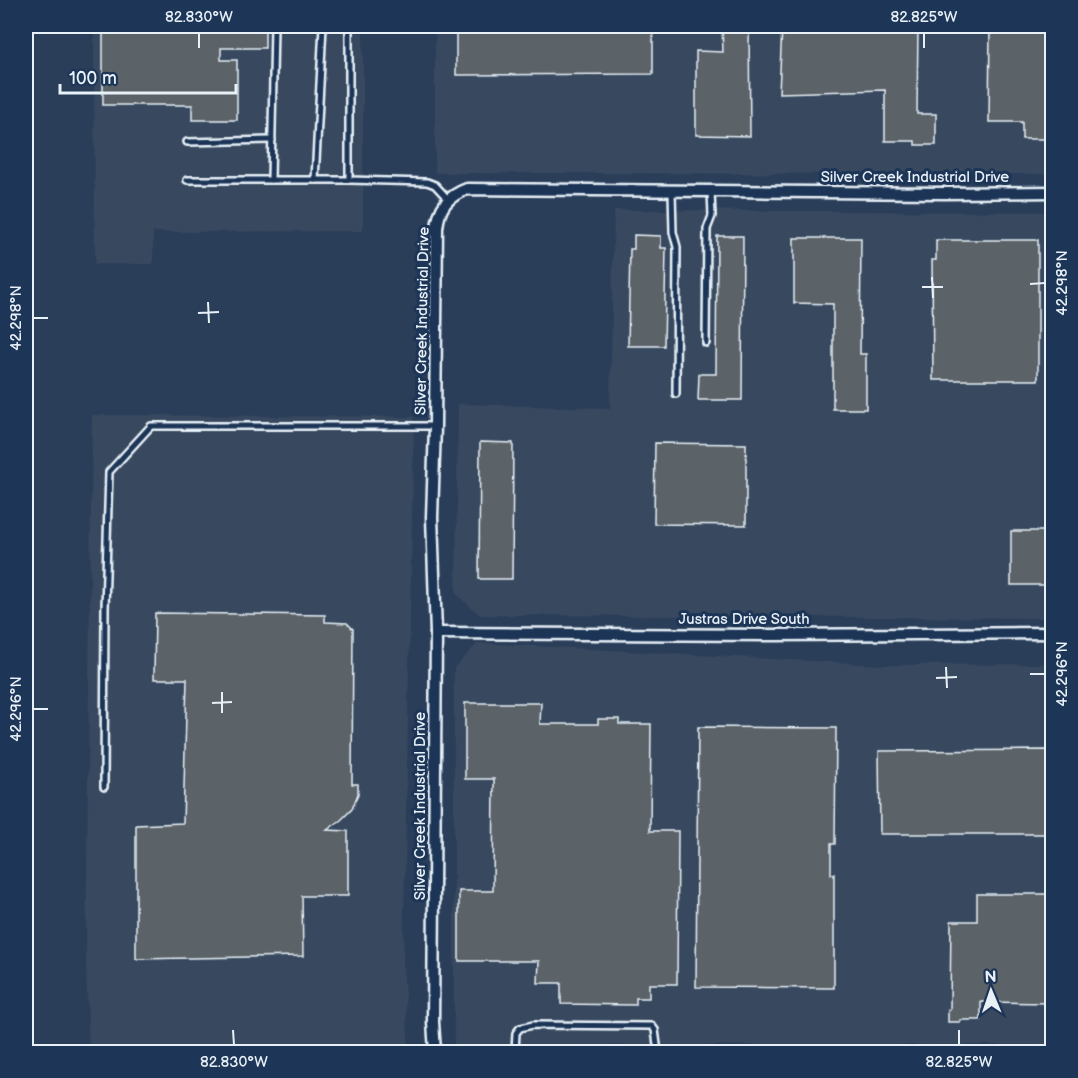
<svg xmlns="http://www.w3.org/2000/svg" width="1078" height="1078" font-family="'Balsamiq Sans',sans-serif">
<style>
.built{fill:#39495e}
.building{fill:#5c6368;stroke:#e8f1f8;stroke-width:1.5}
.lines{fill:none;stroke-linecap:round;stroke-linejoin:round}
.service-casing{stroke:#e8f1f8;stroke-width:10}
.minor-casing{stroke:#e8f1f8;stroke-width:15}
.service{stroke:#1d3557;stroke-width:5}
.minor{stroke:#1d3557;stroke-width:10}
.ticks{fill:none;stroke:#e8f1f8;stroke-width:2}
.labels{text-anchor:middle;stroke-width:6;stroke-linejoin:round;paint-order:stroke}
.street-label{font-size:15px;fill:#e8f1f8;stroke:#1d3557}
.neatline{fill:none;stroke:#e8f1f8;stroke-width:2}
.ticks-label{font-size:15px;text-anchor:middle;fill:#e8f1f8}
</style>
<rect width="100%" height="100%" fill="#2a3e5a"/>
<filter id="ink" filterUnits="userSpaceOnUse"><feTurbulence type="fractalNoise" baseFrequency=".0167" numOctaves="2"/><feDisplacementMap in="SourceGraphic" scale="12" xChannelSelector="R" yChannelSelector="G"/><feConvolveMatrix kernelMatrix="1 2 1 2 8 2 1 2 1" color-interpolation-filters="sRGB"/></filter>
<g filter="url(#ink)">
<!-- built -->
<g class="built">
<path d="M 94,26 L 363,26 L 363,231 L 153,232 L 153,264 L 95,264 Z"/>
<path d="M 435,26 L 1052,26 L 1052,174 L 435,173 Z"/>
<path d="M 614,210 L 1052,212 L 1052,618 L 480,615 L 456,594 L 458,404 L 610,408 Z"/>
<path d="M 92,415 L 414,417 L 403,966 L 409,1052 L 89,1052 L 86,962 Z"/>
<path d="M 478,643 L 881,665 L 1052,664 L 1052,1045 L 454,1046 L 454,668 Z"/>
</g>
<!-- building -->
<g class="building">
<path d="M 103,26 L 265,26 L 265,48 L 221,48 L 221,60 L 237,60 L 237,120 L 192,120 L 192,105 L 103,105 Z"/>
<path d="M 456,26 L 653,26 L 653,74 L 456,75 Z"/>
<path d="M 722,26 L 749,26 L 750,136 L 696,135 L 696,51 L 723,52 Z"/>
<path d="M 782,26 L 918,26 L 917,114 L 936,114 L 936,145 L 915,145 L 915,141 L 885,141 L 885,90 L 779,93 Z"/>
<path d="M 990,26 L 1052,26 L 1052,139 L 1022,139 L 1022,122 L 989,122 Z"/>
<path d="M 634,235 L 661,236 L 661,248 L 666,248 L 664,346 L 628,346 L 630,249 L 634,249 Z"/>
<path d="M 717,236 L 743,236 L 742,400 L 698,400 L 699,374 L 716,374 Z"/>
<path d="M 794,238 L 861,238 L 860,354 L 866,354 L 866,409 L 833,409 L 833,304 L 794,303 Z"/>
<path d="M 936,240 L 1038,240 L 1038,380 L 933,380 L 932,260 L 936,260 Z"/>
<path d="M 480,442 L 513,443 L 512,579 L 479,579 Z"/>
<path d="M 655,443 L 746,444 L 746,525 L 654,524 Z"/>
<rect x="1011" y="531" width="41" height="54"/>
<path d="M 155,613 L 325,615 L 325,622 L 347,623 L 353,629 L 352,784 L 358,784 L 358,794 L 352,809 L 341,820 L 327,830 L 348,831 L 348,896 L 302,896 L 303,956 L 136,959 L 136,825 L 183,823 L 187,679 L 154,679 Z"/>
<path d="M 465,703 L 541,703 L 540,724 L 598,724 L 598,719 L 619,719 L 619,724 L 651,724 L 650,831 L 678,831 L 677,984 L 649,984 L 649,998 L 636,998 L 636,1005 L 561,1004 L 561,983 L 538,983 L 539,961 L 459,961 L 459,891 L 493,891 L 494,779 L 465,779 Z"/>
<path d="M 698,727 L 836,728 L 835,844 L 831,844 L 831,874 L 834,874 L 834,988 L 696,987 Z"/>
<path d="M 1052,750 L 1052,834 L 880,834 L 879,751 Z"/>
<path d="M 977,894 L 1052,894 L 1052,1003 L 981,1002 L 981,1020 L 960,1020 L 960,1022 L 948,1022 L 948,1010 L 950,1010 L 951,921 L 977,921 Z"/>
<path d="M 233,1046 L 363,1047 L 363,1052 L 233,1052 Z"/>
</g>
<g class="lines">
<defs>
<g id="service">
<path d="M 349,26 L 349,180"/>
<path d="M 187,142 L 272,140"/>
<path d="M 187,180 L 349,180 L 427,182 L 435,185 L 448,199"/>
<path d="M 271,180 L 274,26"/>
<path d="M 315,180 L 323,26"/>
<path d="M 672,191 L 673,232 L 677,247 L 676,394"/>
<path d="M 706,343 L 707,229 L 712,216 L 711,191"/>
<path d="M 104,787 L 105,609 L 109,472 L 151,426 L 435,426"/>
<path d="M 515,1052 L 516,1033 L 520,1028 L 533,1025 L 652,1026 L 655,1030 L 658,1052"/>
</g>
<g id="minor">
<path d="M 436,633 L 775,635 L 1052,633"/>
<path d="M 435,1052 L 433,1022 L 436,633 L 432,517 L 435,426 L 437,228 C 439,207 448,196 467,189 L 945,193 L 1052,192"/>
</g>
</defs>
<!-- service casing -->
<use href="#service" class="service-casing"/>
<!-- minor casing -->
<use href="#minor" class="minor-casing"/>
<!-- service -->
<use href="#service" class="service"/>
<!-- minor -->
<use href="#minor" class="minor"/>
</g>
</g>
<!-- ticks -->
<path class="ticks" d="M 199,33 L 199,48M 924,33 L 924,48M 932,277 L 933,298M 1030,284 L 1045,283M 922,287 L 943,287M 208,302 L 209,323M 198,313 L 219,312M 33,318 L 48,318M 946,667 L 947,688M 1030,674 L 1045,674M 936,678 L 957,677M 222,692 L 222,713M 212,703 L 232,702M 33,709 L 48,709M 233,1030 L 234,1045M 959,1030 L 959,1045"/>
<g class="labels">
<!-- street labels -->
<g class="street-label">
<text x="915" y="182">Silver Creek Industrial Drive</text>
<text transform="translate(422 321) rotate(-89)" y="5">Silver Creek Industrial Drive</text>
<text x="744" y="624">Justras Drive South</text>
<text transform="translate(420 806) rotate(-90)" y="5">Silver Creek Industrial Drive</text>
</g>
</g>
<!-- margin -->
<rect width="1078" height="1078" fill="none" stroke="#1d3557" stroke-width="66"/>
<!-- north arrow -->
<g transform="translate(991 991) rotate(358)" stroke="#1d3557" stroke-width="4.5" paint-order="stroke">
<path d="M0-4.5L10 22L0 15L-10 22Z" fill="#e8f1f8"/>
<text y="-9" font-size="16" font-weight="bold" text-anchor="middle" fill="#e8f1f8">N</text>
</g>
<!-- scale -->
<path d="M60 84v9h176v-9" fill="none" stroke="#e8f1f8" stroke-width="3"/>
<text x="69" y="84" font-size="18" fill="#e8f1f8" stroke="#1d3557" stroke-width="4.5" paint-order="stroke">100 m</text>
<rect x="33" y="33" width="1012" height="1012" class="neatline"/>
<g class="ticks-label">
<text x="199" y="22">82.830°W</text>
<text x="924" y="22">82.825°W</text>
<text transform="translate(1062 283) rotate(-90)" y="5">42.298°N</text>
<text transform="translate(16 318) rotate(-90)" y="5">42.298°N</text>
<text transform="translate(1062 674) rotate(-90)" y="5">42.296°N</text>
<text transform="translate(16 709) rotate(-90)" y="5">42.296°N</text>
<text x="234" y="1067">82.830°W</text>
<text x="959" y="1067">82.825°W</text>
</g>
</svg>
